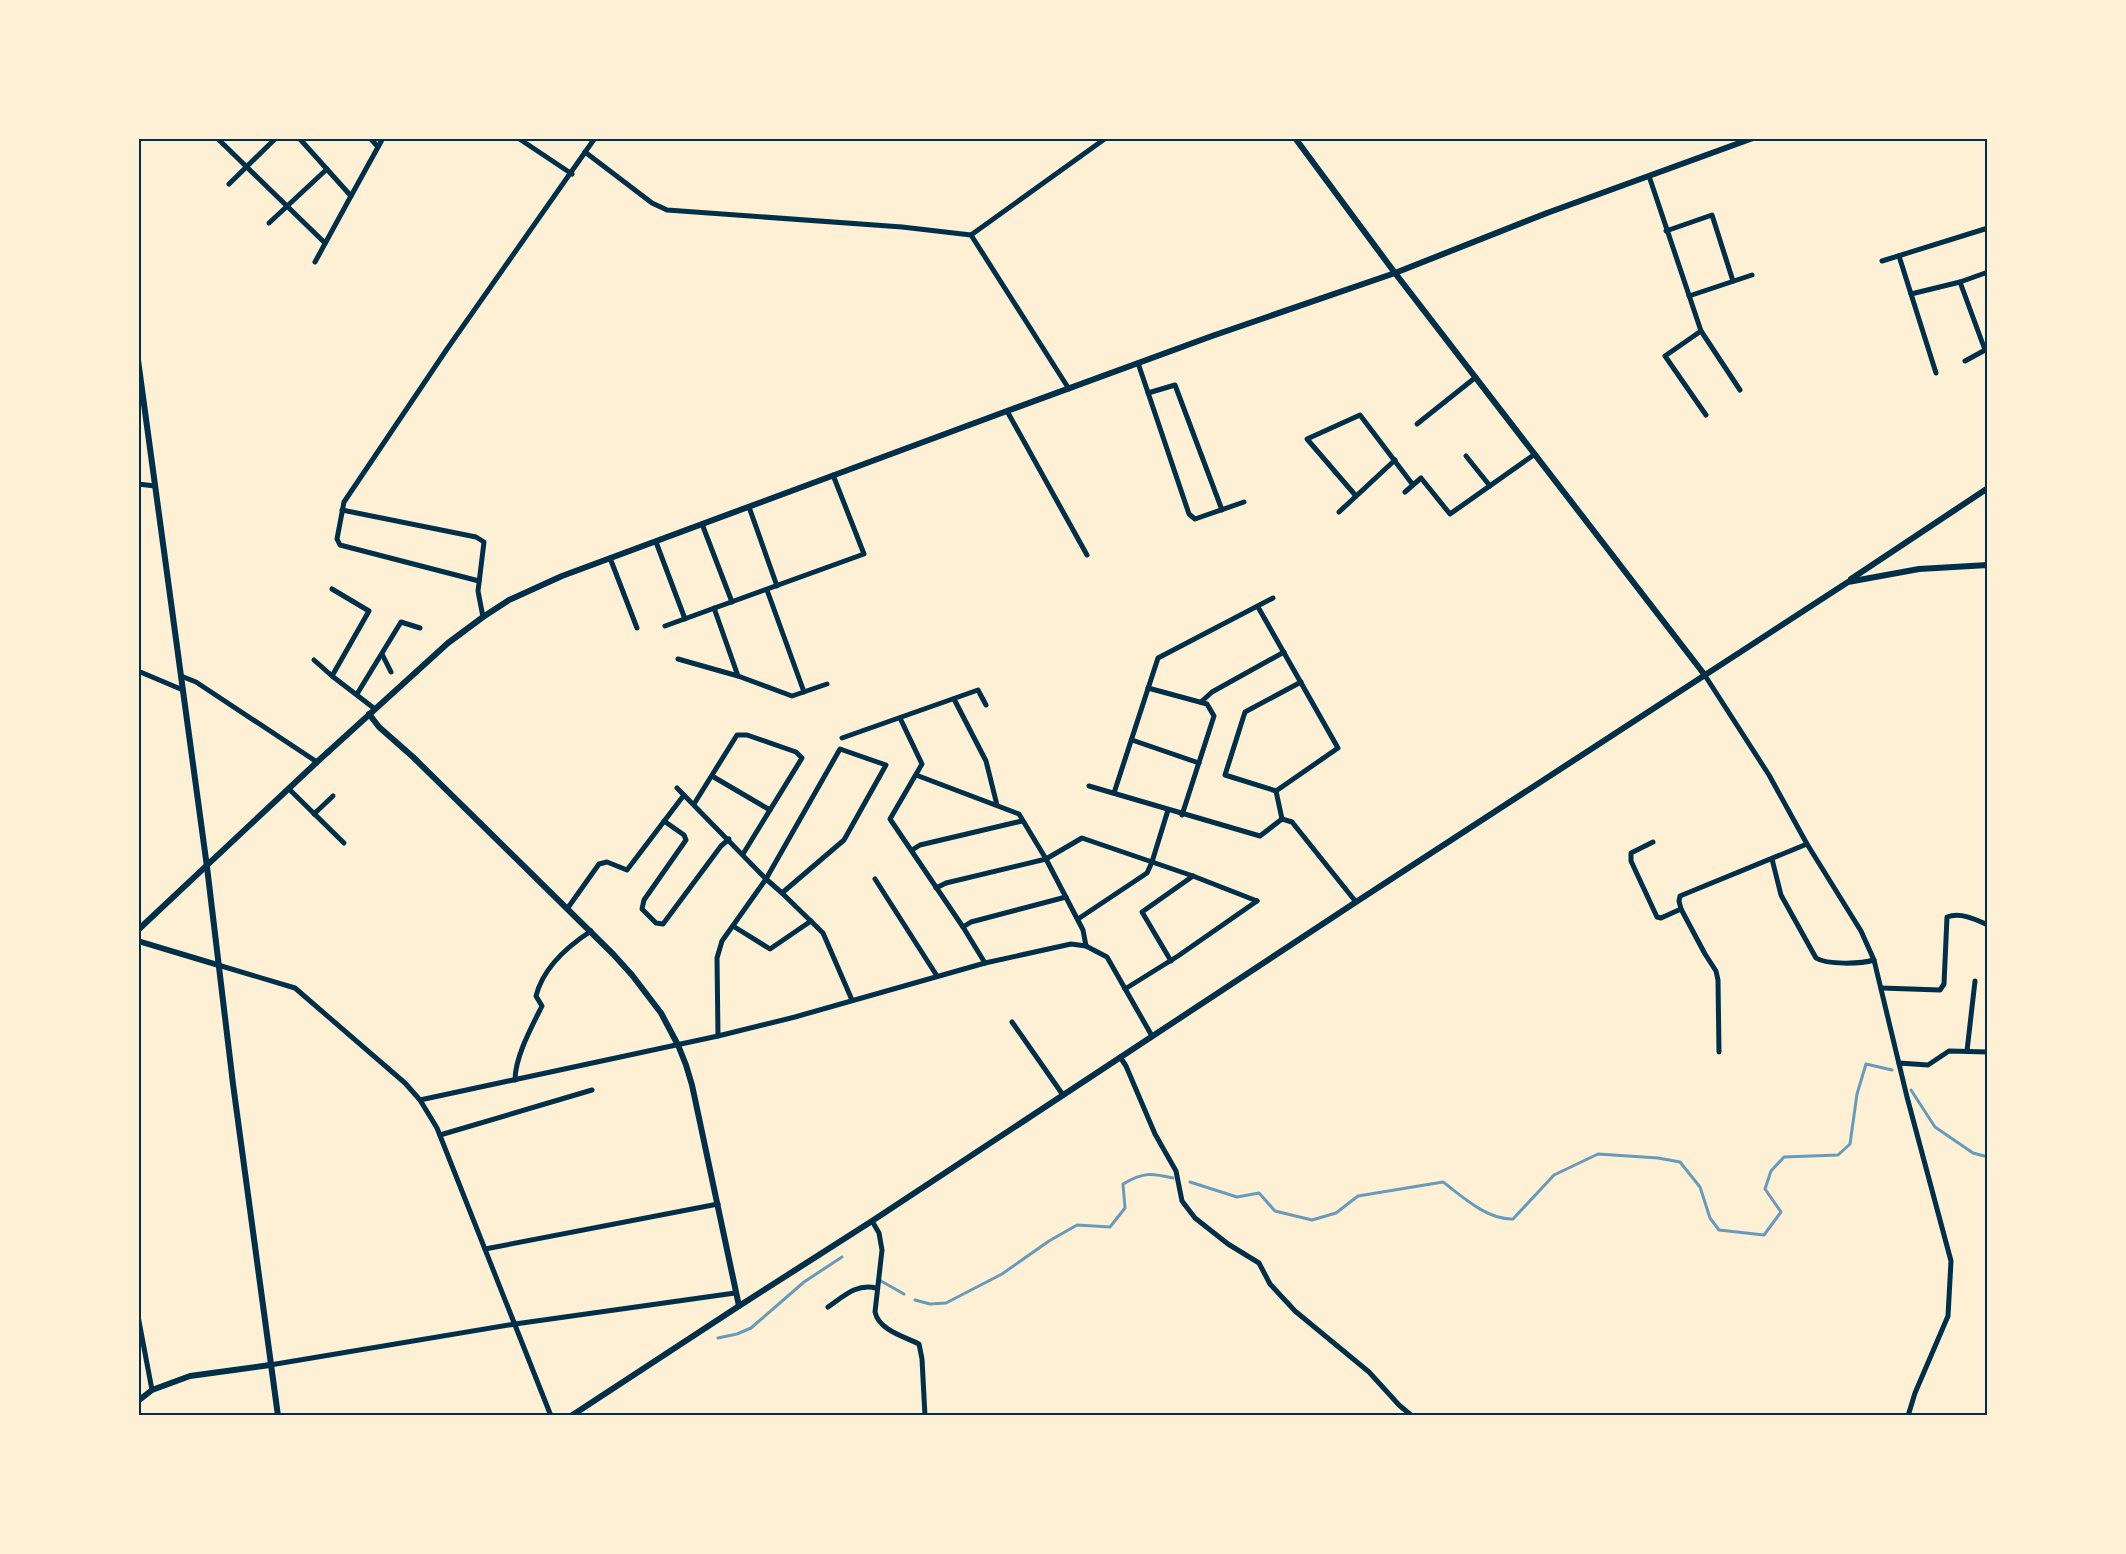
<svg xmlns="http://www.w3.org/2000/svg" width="2126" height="1554" font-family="'DM Sans',sans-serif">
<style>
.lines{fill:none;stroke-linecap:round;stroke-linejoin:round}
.stream{stroke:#669bbc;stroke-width:3}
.minor{stroke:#003049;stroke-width:5}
.tertiary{stroke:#003049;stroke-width:6}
.neatline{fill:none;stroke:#003049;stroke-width:2}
</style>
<rect width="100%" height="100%" fill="#fdf0d5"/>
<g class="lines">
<!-- stream -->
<g class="stream">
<path d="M 1911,1090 L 1935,1127 L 1973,1153 L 1988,1157"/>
<path d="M 1190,1182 L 1237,1197 L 1259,1193 L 1275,1211 L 1312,1220 L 1336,1213 L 1358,1196 L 1443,1182 C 1463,1197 1487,1220 1513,1219 L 1554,1175 L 1598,1154 L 1658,1158 L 1680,1162 L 1700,1187 L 1710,1218 L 1719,1230 L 1764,1235 L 1781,1212 L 1765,1189 L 1771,1171 L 1784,1157 L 1838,1155 L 1850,1144 L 1857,1094 L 1866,1064 L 1892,1070"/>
<path d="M 881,1281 L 904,1294"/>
<path d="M 915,1300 L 930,1304 L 946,1303 L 1002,1274 L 1049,1241 L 1077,1225 L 1110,1227 L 1125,1208 L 1123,1184 C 1143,1172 1151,1173 1173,1178"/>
<path d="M 718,1338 L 737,1334 L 751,1328 L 804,1282 L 842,1257"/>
</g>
<!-- minor -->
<g class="minor">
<path d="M 217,138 L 325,243"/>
<path d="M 299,138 L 351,196 L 383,138"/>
<path d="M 370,138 L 378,147"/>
<path d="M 518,138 L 572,174"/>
<path d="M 585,152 L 652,203 L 667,210 L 902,227 L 971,235 L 1106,138"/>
<path d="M 1649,176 L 1701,331 L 1740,390"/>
<path d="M 229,184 L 276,138"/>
<path d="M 269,223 L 327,169"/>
<path d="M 1666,231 L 1712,215 L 1733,281"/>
<path d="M 971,235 L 1069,389"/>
<path d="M 1899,256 L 1936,373"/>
<path d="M 1882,261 L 1988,228"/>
<path d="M 315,262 L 351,196"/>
<path d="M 1911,294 L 1960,282"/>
<path d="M 1689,296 L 1752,275"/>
<path d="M 1701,331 L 1665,356 L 1706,415"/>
<path d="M 1985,350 L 1960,282 L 1988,272"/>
<path d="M 1965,361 L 1987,349"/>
<path d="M 1138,363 L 1189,514 L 1195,519 L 1244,502"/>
<path d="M 1148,393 L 1175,385 L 1222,510"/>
<path d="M 1007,411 L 1087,555"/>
<path d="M 1417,424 L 1476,377"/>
<path d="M 1466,456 L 1490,486"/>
<path d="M 138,484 L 155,486"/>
<path d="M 1405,492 L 1421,478 L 1450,514 L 1535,454"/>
<path d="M 1356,496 L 1307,439 L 1360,415 L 1413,485"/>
<path d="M 749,507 L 777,586"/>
<path d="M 342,510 L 476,537 L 484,542 L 478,591 L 483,617"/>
<path d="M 1339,512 L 1395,460"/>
<path d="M 702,524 L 732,602"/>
<path d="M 656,542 L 685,619"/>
<path d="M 610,558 L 637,628"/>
<path d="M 479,581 L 340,545 L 337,539 L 344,502 L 447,349 L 595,138"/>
<path d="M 332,589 L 369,611 L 332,676 L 375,709"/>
<path d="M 767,590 L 804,692"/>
<path d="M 1258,607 L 1338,748 L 1276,791"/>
<path d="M 714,608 L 738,676"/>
<path d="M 665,626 L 864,554 L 833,475"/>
<path d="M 382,654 L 391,672"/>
<path d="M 678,659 L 738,676 L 792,696 L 827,684"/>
<path d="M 314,660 L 332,676"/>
<path d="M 138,671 L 183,690"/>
<path d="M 1704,674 L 1769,775 L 1807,844 L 1861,931 L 1874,960 L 1907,1097 L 1951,1261 L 1948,1316 L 1915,1393 L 1908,1416"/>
<path d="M 181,676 L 196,682 L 317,762"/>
<path d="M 1148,688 L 1207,704 L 1214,716 L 1182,815"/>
<path d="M 357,694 L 401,622 L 420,628"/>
<path d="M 954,699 L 986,761 L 997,805"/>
<path d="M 1201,702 L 1212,692 L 1284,652"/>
<path d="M 900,718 L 922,764 L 890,819 L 963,927 L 985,963"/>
<path d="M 842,738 L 978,690 L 986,705"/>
<path d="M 1132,740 L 1199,763"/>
<path d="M 916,775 L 1019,814 L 1046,859 L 946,883 L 936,888"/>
<path d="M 712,776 L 770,810"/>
<path d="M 1089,786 L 1260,836 L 1282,819 L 1292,822 L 1356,902"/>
<path d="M 677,788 L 766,879 L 782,893"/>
<path d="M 289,789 L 344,843"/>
<path d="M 1114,793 L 1158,658 L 1273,598"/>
<path d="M 694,804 L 737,735 L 747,735 L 796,752 L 802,758 L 743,854"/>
<path d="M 314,814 L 333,796"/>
<path d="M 1282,819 L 1276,791 L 1225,775 L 1245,712 L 1301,682"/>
<path d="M 664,821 L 684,835 L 686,840 L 644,900 L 642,909 L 656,923 L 663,924 L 721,846 L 729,839"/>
<path d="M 1653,842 L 1631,853 L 1631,861 L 1657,917 L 1661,918 L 1681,909"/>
<path d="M 912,850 L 920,845 L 1022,821"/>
<path d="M 1772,859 L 1781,895 L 1816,958 C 1827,965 1861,964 1874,960"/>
<path d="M 875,879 L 937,976"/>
<path d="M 567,909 L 599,864 L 607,862 L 627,870 L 684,795"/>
<path d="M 1078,919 L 1147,873 L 1152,862 L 1168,810"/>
<path d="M 733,926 L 770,949 L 811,921"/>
<path d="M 963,927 L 971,922 L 1066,897"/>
<path d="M 1086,946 L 1083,930 L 1046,859 L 1082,838 L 1193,876 L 1257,901"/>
<path d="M 1171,961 L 1142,912 L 1193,876"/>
<path d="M 218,965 L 295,988 L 405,1083 L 420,1100 L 437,1128 L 551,1416"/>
<path d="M 1881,988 L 1940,990 L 1944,984 L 1947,917 C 1960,912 1975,919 1988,925"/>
<path d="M 1125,989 L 1178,956 L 1257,901"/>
<path d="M 1012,1022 L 1063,1095"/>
<path d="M 718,1036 L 717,958 L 722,941 L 766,879 L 840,749 L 886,765 L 844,840 L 782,893 L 823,933 L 852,1000"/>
<path d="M 1967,1051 L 1975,981"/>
<path d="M 1719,1052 L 1718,980 L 1716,971 L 1705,954 L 1681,909 L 1679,901 L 1680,896 L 1807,844"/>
<path d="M 1120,1057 L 1126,1066 L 1155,1134 L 1176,1171 L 1182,1201 L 1195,1218 L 1228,1244 L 1259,1263 L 1270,1284 L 1295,1311 L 1369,1372 L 1399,1405 L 1412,1416"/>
<path d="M 1899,1063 L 1928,1065 L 1949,1051 L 1988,1052"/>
<path d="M 515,1080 C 515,1057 532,1026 542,1006 L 536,996 C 543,968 568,946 591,931"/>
<path d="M 420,1100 L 718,1036 L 795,1017 L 985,963 L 1071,944 L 1086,946 L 1107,957 L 1152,1036"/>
<path d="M 440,1135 L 592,1090"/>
<path d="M 872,1221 L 879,1233 L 882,1250 L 875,1312 C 879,1330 903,1336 919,1344 L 922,1359 L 925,1416"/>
<path d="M 485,1249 L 718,1204"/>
<path d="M 828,1307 C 844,1296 857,1283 876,1288"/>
<path d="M 138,1316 L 152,1390"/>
<path d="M 270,1365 L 515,1324 L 735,1293"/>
</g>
<!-- tertiary -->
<g class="tertiary">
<path d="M 1295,138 L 1395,273 L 1704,674"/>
<path d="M 138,360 L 207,867 L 233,1084 L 278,1416"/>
<path d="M 1851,579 L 1988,488"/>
<path d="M 369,714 L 379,727 L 413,757 L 613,954 L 632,975 L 661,1013 L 678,1045 L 686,1065 L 692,1085 L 739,1306"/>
<path d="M 138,930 L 317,762 L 448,643 L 483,617 L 509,600 L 562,576 L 1007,411 L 1212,336 L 1395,273 L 1547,213 L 1753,138"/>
<path d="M 138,941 L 218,965"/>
<path d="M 138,1401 L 152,1390 L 190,1376 L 270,1365"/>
<path d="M 571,1416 L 739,1306 L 872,1221 L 1356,902 L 1848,582 L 1919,569 L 1988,565"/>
</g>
</g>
<!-- border -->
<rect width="2126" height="1554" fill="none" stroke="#fdf0d5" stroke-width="279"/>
<rect x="140" y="140" width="1846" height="1274" class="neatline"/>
</svg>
